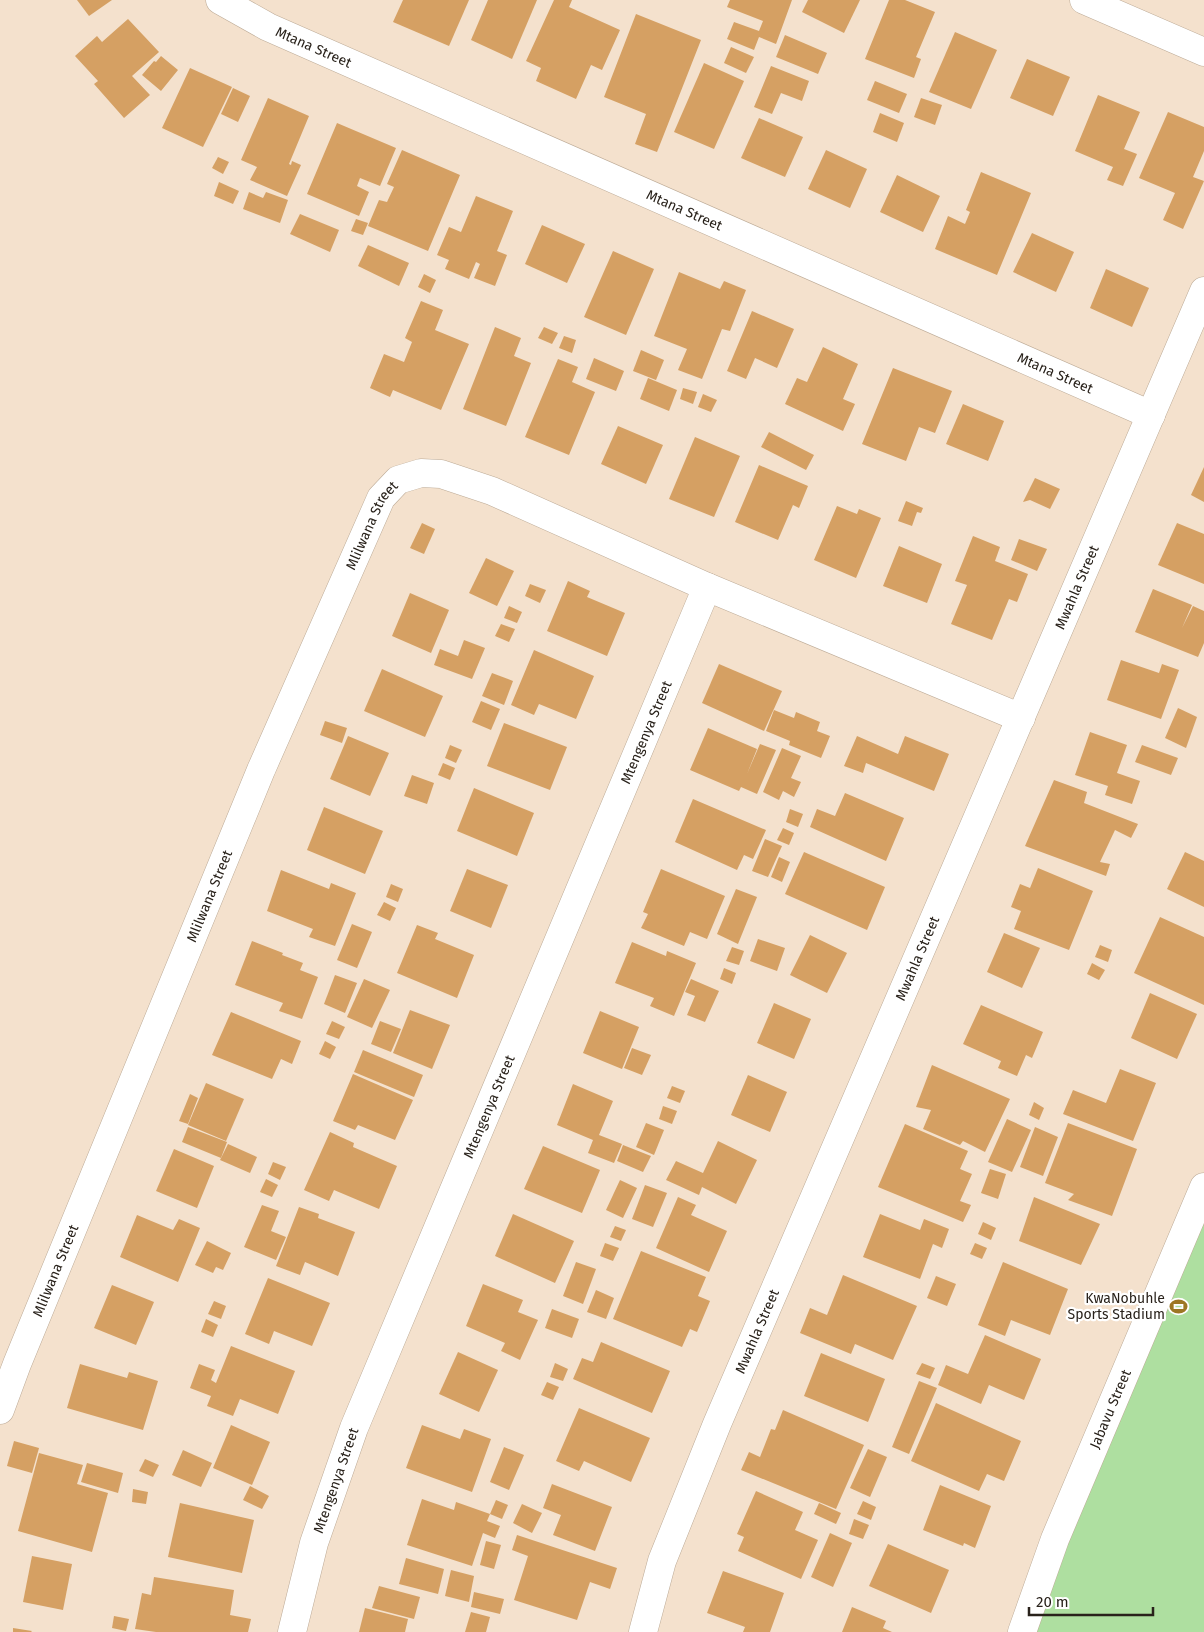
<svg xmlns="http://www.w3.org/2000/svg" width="1204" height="1632" font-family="'Fira Sans',sans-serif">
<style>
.park{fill:#aedfa0}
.building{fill:#d5a063}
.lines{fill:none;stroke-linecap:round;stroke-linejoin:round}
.minor-casing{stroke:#bdab97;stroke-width:29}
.tertiary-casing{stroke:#bdab97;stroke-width:29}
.minor{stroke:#fff;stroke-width:28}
.tertiary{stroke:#fff;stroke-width:28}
.labels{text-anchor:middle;stroke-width:4.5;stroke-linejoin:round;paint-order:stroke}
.street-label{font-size:14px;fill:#29221b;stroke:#fff}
.poi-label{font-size:14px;fill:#29221b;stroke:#fff;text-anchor:end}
</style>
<rect width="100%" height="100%" fill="#f4e1cd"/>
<!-- park -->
<path class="park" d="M 1204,1187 L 1204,1632 L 1022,1632 Z"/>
<!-- building -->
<g class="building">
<path d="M 77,0 L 112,0 L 89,16 Z"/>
<path d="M 403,0 L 469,0 L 449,46 L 393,22 Z"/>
<path d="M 488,0 L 537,0 L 512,59 L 471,40 Z"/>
<path d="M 554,0 L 572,0 L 569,7 L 620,30 L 602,70 L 591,65 L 576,99 L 536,81 L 541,68 L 526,61 Z"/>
<path d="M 730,0 L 792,0 L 776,44 L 759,37 L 754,50 L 727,39 L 734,22 L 759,31 L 763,21 L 727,7 Z"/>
<path d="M 808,0 L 860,0 L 844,33 L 802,12 Z"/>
<path d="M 889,0 L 905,0 L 935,12 L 916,57 L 921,59 L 914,78 L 865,59 Z"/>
<path d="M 636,14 L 701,40 L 657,152 L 635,144 L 646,114 L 604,97 Z"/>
<path d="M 128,19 L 159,52 L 132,76 L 150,95 L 124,118 L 94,84 L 98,81 L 75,56 L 97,36 L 102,42 Z"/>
<path d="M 955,32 L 997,50 L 971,109 L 929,92 Z"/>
<path d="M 785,35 L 827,53 L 818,74 L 776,57 Z"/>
<path d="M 731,47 L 754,57 L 746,73 L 724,63 Z"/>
<path d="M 161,56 L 178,70 L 161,91 L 142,75 L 154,61 L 156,62 Z"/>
<path d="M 1027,59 L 1070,77 L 1053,116 L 1010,98 Z"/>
<path d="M 704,63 L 744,81 L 714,149 L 674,132 Z"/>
<path d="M 771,66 L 809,81 L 802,101 L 781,93 L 772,114 L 754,107 Z"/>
<path d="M 190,68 L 232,87 L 203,147 L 162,128 Z"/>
<path d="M 875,81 L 907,94 L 899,113 L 867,100 Z"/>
<path d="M 233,88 L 250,96 L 238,122 L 221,114 Z"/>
<path d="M 1098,95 L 1140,112 L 1124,149 L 1137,154 L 1123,186 L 1107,180 L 1113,167 L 1075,151 Z"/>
<path d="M 268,98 L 309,116 L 289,164 L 291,165 L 292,161 L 301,165 L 287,196 L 250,180 L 257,167 L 241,160 Z"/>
<path d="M 921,98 L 942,105 L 935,125 L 914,117 Z"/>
<path d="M 1168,112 L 1204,127 L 1204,151 L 1193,177 L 1204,181 L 1183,229 L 1163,220 L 1175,193 L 1139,178 Z"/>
<path d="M 880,113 L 904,123 L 897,142 L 873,132 Z"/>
<path d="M 759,118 L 803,137 L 785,177 L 741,158 Z"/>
<path d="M 337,123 L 396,148 L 380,186 L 360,178 L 357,186 L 369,192 L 359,216 L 307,194 Z"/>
<path d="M 402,150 L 460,175 L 428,251 L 368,226 L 379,200 L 387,202 L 394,187 L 387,184 Z"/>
<path d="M 826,150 L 867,169 L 850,208 L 808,189 Z"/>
<path d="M 218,157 L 229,162 L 223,174 L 212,168 Z"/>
<path d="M 981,172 L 1031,193 L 997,275 L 935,249 L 948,216 L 965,224 L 970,212 L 966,210 Z"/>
<path d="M 897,175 L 940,196 L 923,232 L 880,212 Z"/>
<path d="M 219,182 L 239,191 L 233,204 L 214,196 Z"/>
<path d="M 249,192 L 263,198 L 266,192 L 288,200 L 280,223 L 243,209 Z"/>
<path d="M 476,196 L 513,211 L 497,251 L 507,255 L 495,286 L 474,278 L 480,264 L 476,262 L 469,279 L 445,269 L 449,260 L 437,255 L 449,227 L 461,232 Z"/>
<path d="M 300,214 L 339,230 L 330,252 L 290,234 Z"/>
<path d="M 356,219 L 368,223 L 363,235 L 351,231 Z"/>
<path d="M 542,225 L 585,244 L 567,283 L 525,264 Z"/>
<path d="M 1032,233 L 1074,252 L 1056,292 L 1013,272 Z"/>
<path d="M 368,245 L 409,263 L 399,286 L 358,266 Z"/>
<path d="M 613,251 L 654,269 L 626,335 L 584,317 Z"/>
<path d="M 1106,269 L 1149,288 L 1132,327 L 1090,308 Z"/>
<path d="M 679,272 L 720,289 L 724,281 L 746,290 L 730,331 L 722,329 L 702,379 L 678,370 L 687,349 L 654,336 Z"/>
<path d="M 424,274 L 436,280 L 430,293 L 418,287 Z"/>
<path d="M 421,301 L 443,310 L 435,330 L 469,344 L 441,410 L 393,390 L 390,397 L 370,388 L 384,354 L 404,362 L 412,342 L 405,338 Z"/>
<path d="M 752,311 L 794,329 L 777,368 L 755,358 L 746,379 L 727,371 Z"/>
<path d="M 495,327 L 521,338 L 514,356 L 531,363 L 506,426 L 463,409 Z"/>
<path d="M 544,327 L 558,333 L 552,344 L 538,338 Z"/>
<path d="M 564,336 L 576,340 L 572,353 L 559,348 Z"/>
<path d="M 823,347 L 858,364 L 843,399 L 855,404 L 843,431 L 785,404 L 797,378 L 807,382 Z"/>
<path d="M 641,350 L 664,360 L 656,380 L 633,371 Z"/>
<path d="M 594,358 L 624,371 L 616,391 L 586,379 Z"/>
<path d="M 558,359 L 578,367 L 572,382 L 595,392 L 569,455 L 525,437 Z"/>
<path d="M 893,368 L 952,391 L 935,433 L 919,427 L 906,461 L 862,444 Z"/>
<path d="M 648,378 L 677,390 L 669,411 L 640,399 Z"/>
<path d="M 683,388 L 697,392 L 693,404 L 680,399 Z"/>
<path d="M 703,394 L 717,400 L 711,412 L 698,407 Z"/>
<path d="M 963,404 L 1004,421 L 988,461 L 946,444 Z"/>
<path d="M 618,426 L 663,445 L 646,484 L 601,464 Z"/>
<path d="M 769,432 L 814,455 L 806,470 L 761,447 Z"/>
<path d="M 695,437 L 740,456 L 714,517 L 669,499 Z"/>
<path d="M 759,465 L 808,486 L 799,508 L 793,505 L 778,540 L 735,522 Z"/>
<path d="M 1204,467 L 1204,502 L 1191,495 Z"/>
<path d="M 1035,478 L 1060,489 L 1050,509 L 1030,500 L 1023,502 Z"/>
<path d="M 906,501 L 923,508 L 921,513 L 917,512 L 912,526 L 898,521 Z"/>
<path d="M 837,506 L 857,514 L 859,509 L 881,518 L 856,578 L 814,560 Z"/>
<path d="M 422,523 L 435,529 L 424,554 L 410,548 Z"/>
<path d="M 1177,523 L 1204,534 L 1204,584 L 1158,565 Z"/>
<path d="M 973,536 L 1000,547 L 995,561 L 1028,574 L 1017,602 L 1009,599 L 992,640 L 951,624 L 967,585 L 955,581 Z"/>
<path d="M 1019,539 L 1047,549 L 1037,571 L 1011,560 Z"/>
<path d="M 899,546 L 942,564 L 927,603 L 883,586 Z"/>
<path d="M 486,558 L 514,571 L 497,606 L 469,593 Z"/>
<path d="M 568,581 L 590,591 L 587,597 L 625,613 L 607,656 L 547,631 Z"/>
<path d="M 530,584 L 546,590 L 540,603 L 525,596 Z"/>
<path d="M 1153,589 L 1192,605 L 1182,628 L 1193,606 L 1204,611 L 1204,643 L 1198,657 L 1135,632 Z"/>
<path d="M 410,593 L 449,610 L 431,653 L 392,636 Z"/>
<path d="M 509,606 L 522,612 L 517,623 L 504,618 Z"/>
<path d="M 501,624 L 515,629 L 509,642 L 495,636 Z"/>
<path d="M 464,640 L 485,648 L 472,679 L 434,665 L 440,649 L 458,656 Z"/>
<path d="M 534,650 L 594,676 L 576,719 L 539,704 L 534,715 L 511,705 Z"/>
<path d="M 1121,660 L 1159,673 L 1162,664 L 1179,670 L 1161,719 L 1107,700 Z"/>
<path d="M 719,664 L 782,691 L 764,731 L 702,703 Z"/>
<path d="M 382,669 L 443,696 L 425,737 L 364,711 Z"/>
<path d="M 492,673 L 513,681 L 504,705 L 482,696 Z"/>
<path d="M 481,701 L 500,709 L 491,730 L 472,722 Z"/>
<path d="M 1178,708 L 1197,717 L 1186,748 L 1165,738 Z"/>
<path d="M 774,710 L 794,718 L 796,712 L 820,722 L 817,731 L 830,736 L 821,758 L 789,745 L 790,741 L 766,731 Z"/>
<path d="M 325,721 L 347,728 L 342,743 L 320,735 Z"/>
<path d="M 504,723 L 567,747 L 550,790 L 487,766 Z"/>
<path d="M 708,728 L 757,749 L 747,774 L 760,744 L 776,750 L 757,794 L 741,787 L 739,791 L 690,770 Z"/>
<path d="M 1090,732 L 1127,745 L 1117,773 L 1140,781 L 1132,804 L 1105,795 L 1108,786 L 1075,775 Z"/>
<path d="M 348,736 L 389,753 L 370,796 L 330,779 Z"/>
<path d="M 857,736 L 898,754 L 905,736 L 949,754 L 934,791 L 866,763 L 863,773 L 844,766 Z"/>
<path d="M 450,745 L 462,750 L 456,763 L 445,758 Z"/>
<path d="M 1142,745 L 1178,758 L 1171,775 L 1135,762 Z"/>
<path d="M 782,748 L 801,756 L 791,778 L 801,782 L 794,797 L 783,791 L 779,800 L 763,792 Z"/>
<path d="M 443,763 L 455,768 L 450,780 L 438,775 Z"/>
<path d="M 412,775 L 434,783 L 427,804 L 404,796 Z"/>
<path d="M 1054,780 L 1087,792 L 1084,803 L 1138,824 L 1131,838 L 1115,830 L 1100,862 L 1110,864 L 1106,876 L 1025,846 Z"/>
<path d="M 474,788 L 534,813 L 517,856 L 457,831 Z"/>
<path d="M 845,793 L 904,818 L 886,861 L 810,827 L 817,809 L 835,816 Z"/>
<path d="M 693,799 L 766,830 L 753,859 L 744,855 L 737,870 L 675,842 Z"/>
<path d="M 324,807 L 383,831 L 365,874 L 307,850 Z"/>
<path d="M 790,809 L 803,814 L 798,827 L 786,822 Z"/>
<path d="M 783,828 L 794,833 L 789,845 L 777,840 Z"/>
<path d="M 765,839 L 782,846 L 768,877 L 752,871 Z"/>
<path d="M 804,852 L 885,887 L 867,930 L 785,894 Z"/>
<path d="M 1185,852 L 1204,861 L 1204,907 L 1167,889 Z"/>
<path d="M 779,857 L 790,862 L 782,882 L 771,877 Z"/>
<path d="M 1038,868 L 1093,891 L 1069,950 L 1014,929 L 1021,911 L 1011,907 L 1020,884 L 1030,888 Z"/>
<path d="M 467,869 L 508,885 L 491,928 L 450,911 Z"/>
<path d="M 661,869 L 725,896 L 707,939 L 690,932 L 684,946 L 641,928 L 648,914 L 643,912 Z"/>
<path d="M 281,870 L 329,889 L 331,883 L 356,893 L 335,946 L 309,937 L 313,929 L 267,911 Z"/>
<path d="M 391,884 L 403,889 L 398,902 L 386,897 Z"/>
<path d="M 736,889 L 757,897 L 738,944 L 717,934 Z"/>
<path d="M 384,902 L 396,908 L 390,921 L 377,915 Z"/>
<path d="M 1160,917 L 1204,937 L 1204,1005 L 1134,973 Z"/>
<path d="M 352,924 L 372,932 L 357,968 L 337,960 Z"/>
<path d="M 417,925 L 438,933 L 435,939 L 474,955 L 457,998 L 397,973 Z"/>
<path d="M 1004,933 L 1040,948 L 1022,988 L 987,972 Z"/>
<path d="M 810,935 L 847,953 L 827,993 L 790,975 Z"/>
<path d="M 758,939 L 785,948 L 777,971 L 750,961 Z"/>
<path d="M 252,941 L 283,953 L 282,955 L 303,963 L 300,970 L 318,977 L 302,1019 L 279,1011 L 283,1003 L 235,985 Z"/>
<path d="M 632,942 L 666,956 L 667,951 L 696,963 L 674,1016 L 650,1006 L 654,998 L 615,983 Z"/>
<path d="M 1100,945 L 1112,950 L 1108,962 L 1095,957 Z"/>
<path d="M 732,947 L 744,951 L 739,965 L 726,961 Z"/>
<path d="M 1092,963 L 1105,970 L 1099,980 L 1087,974 Z"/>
<path d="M 724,968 L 736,973 L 732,984 L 720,979 Z"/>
<path d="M 335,975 L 357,983 L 345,1013 L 324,1004 Z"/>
<path d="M 364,979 L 390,990 L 372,1028 L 347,1017 Z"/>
<path d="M 691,979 L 719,991 L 705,1022 L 687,1015 L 695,996 L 685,992 Z"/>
<path d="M 1150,993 L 1197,1014 L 1177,1059 L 1131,1038 Z"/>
<path d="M 774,1003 L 811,1019 L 794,1059 L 757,1043 Z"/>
<path d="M 981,1005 L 1043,1032 L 1032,1058 L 1026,1055 L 1017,1076 L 998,1068 L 1001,1061 L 963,1044 Z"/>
<path d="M 410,1010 L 450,1025 L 432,1069 L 393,1053 Z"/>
<path d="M 600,1011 L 639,1027 L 622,1069 L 583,1053 Z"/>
<path d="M 231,1012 L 301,1041 L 292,1064 L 281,1059 L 272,1079 L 212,1055 Z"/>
<path d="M 332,1021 L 345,1027 L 339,1039 L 326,1034 Z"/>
<path d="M 380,1021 L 401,1029 L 391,1052 L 371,1044 Z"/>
<path d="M 325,1041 L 336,1047 L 330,1059 L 319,1054 Z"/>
<path d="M 632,1048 L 651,1055 L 642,1075 L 624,1068 Z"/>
<path d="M 363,1050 L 423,1075 L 414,1097 L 354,1072 Z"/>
<path d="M 932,1065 L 1010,1099 L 985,1152 L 963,1141 L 960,1145 L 923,1129 L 931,1110 L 916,1107 Z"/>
<path d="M 1120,1069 L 1156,1083 L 1133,1141 L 1063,1114 L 1073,1090 L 1106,1103 Z"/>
<path d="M 353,1074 L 413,1100 L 395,1140 L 358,1125 L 355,1130 L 333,1121 Z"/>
<path d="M 748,1075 L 787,1092 L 770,1132 L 731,1115 Z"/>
<path d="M 206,1083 L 244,1099 L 226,1141 L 188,1125 Z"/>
<path d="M 573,1084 L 613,1101 L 599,1135 L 622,1144 L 614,1163 L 588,1153 L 593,1140 L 557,1125 Z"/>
<path d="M 672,1086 L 685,1091 L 680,1103 L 667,1098 Z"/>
<path d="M 190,1094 L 198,1098 L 188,1124 L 179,1121 Z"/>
<path d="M 1034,1102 L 1044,1108 L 1039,1120 L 1029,1115 Z"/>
<path d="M 663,1106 L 677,1111 L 672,1124 L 659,1119 Z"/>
<path d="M 1007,1119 L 1031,1130 L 1012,1172 L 988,1162 Z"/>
<path d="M 646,1123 L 664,1130 L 654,1155 L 636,1147 Z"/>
<path d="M 1068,1123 L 1137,1149 L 1112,1216 L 1068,1200 L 1074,1194 L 1045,1183 Z"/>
<path d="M 905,1124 L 968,1151 L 960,1169 L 972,1174 L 960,1201 L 971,1205 L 963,1222 L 878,1187 Z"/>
<path d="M 188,1127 L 227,1142 L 221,1158 L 182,1142 Z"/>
<path d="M 1035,1127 L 1058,1137 L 1043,1176 L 1020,1167 Z"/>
<path d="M 330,1132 L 354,1143 L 353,1147 L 397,1166 L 379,1209 L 334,1190 L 329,1201 L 304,1190 Z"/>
<path d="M 718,1141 L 757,1160 L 736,1204 L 702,1187 L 699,1195 L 666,1180 L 676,1161 L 703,1173 Z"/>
<path d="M 228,1144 L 257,1157 L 250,1173 L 220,1160 Z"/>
<path d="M 623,1145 L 651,1156 L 643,1172 L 617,1161 Z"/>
<path d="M 543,1146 L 600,1170 L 582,1213 L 524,1189 Z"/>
<path d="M 174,1149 L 214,1166 L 197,1208 L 156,1191 Z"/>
<path d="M 273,1162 L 286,1167 L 280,1180 L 268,1174 Z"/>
<path d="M 990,1169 L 1006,1174 L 998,1199 L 981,1193 Z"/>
<path d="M 266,1179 L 278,1185 L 272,1197 L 260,1192 Z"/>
<path d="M 620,1180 L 637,1188 L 623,1218 L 606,1210 Z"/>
<path d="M 645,1185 L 667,1193 L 653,1227 L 632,1219 Z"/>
<path d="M 678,1197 L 696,1205 L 691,1215 L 727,1231 L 709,1272 L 656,1248 Z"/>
<path d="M 1034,1197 L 1100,1224 L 1081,1265 L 1019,1241 Z"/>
<path d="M 262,1205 L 279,1211 L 271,1231 L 286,1237 L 276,1260 L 244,1247 Z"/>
<path d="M 299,1207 L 319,1214 L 318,1218 L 355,1232 L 338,1276 L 305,1262 L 300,1275 L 276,1266 Z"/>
<path d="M 513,1214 L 574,1241 L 555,1283 L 495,1256 Z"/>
<path d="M 880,1214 L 920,1230 L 924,1219 L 949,1229 L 942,1248 L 933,1244 L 920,1279 L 863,1257 Z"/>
<path d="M 137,1215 L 173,1230 L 179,1219 L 200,1228 L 178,1282 L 120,1257 Z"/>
<path d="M 983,1222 L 996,1228 L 991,1240 L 978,1234 Z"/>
<path d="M 615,1226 L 626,1230 L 621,1241 L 610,1237 Z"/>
<path d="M 207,1241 L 231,1253 L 223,1270 L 216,1267 L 213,1273 L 195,1265 Z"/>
<path d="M 605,1243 L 619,1248 L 613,1261 L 600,1256 Z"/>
<path d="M 975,1243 L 987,1248 L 982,1259 L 970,1254 Z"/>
<path d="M 641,1251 L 706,1277 L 698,1296 L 710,1301 L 697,1332 L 690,1329 L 682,1347 L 613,1319 Z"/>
<path d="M 576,1262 L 596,1269 L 583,1304 L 563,1296 Z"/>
<path d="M 1003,1262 L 1068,1289 L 1050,1335 L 1011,1320 L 1005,1336 L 978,1325 Z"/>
<path d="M 843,1275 L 917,1306 L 893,1360 L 855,1344 L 851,1354 L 800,1333 L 810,1308 L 827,1315 Z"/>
<path d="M 936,1276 L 956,1284 L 947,1306 L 927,1298 Z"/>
<path d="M 268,1278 L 330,1303 L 312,1346 L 274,1331 L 269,1344 L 245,1334 Z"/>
<path d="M 483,1284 L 523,1300 L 518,1312 L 538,1320 L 520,1360 L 501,1351 L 505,1343 L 466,1326 Z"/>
<path d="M 112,1285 L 154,1302 L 136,1345 L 94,1328 Z"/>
<path d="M 596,1290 L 614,1298 L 606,1319 L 587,1312 Z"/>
<path d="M 214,1301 L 226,1306 L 221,1319 L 208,1314 Z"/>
<path d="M 552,1309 L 579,1319 L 572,1338 L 545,1328 Z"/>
<path d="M 206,1319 L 218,1325 L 213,1337 L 201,1332 Z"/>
<path d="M 985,1335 L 1041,1359 L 1024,1400 L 989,1385 L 981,1404 L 938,1385 L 946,1365 L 968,1374 Z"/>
<path d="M 601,1342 L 670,1371 L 652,1413 L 573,1379 L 582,1358 L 593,1362 Z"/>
<path d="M 231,1346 L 295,1371 L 278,1414 L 240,1399 L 233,1416 L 207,1406 L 211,1396 L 190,1388 L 199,1364 L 215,1370 L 211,1380 L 216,1383 Z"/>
<path d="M 458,1352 L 498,1370 L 479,1412 L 439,1394 Z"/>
<path d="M 821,1353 L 885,1379 L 868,1422 L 804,1396 Z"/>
<path d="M 555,1363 L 568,1369 L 563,1381 L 550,1377 Z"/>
<path d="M 922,1363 L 935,1368 L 930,1379 L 916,1374 Z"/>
<path d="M 80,1364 L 127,1378 L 129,1372 L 158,1381 L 143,1430 L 67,1408 Z"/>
<path d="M 919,1381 L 937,1388 L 909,1454 L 892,1447 Z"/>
<path d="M 547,1382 L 559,1387 L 553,1400 L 541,1395 Z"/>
<path d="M 936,1403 L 1021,1441 L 1004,1481 L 987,1474 L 979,1491 L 911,1461 Z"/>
<path d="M 579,1408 L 650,1438 L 631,1482 L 584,1461 L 579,1471 L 556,1461 Z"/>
<path d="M 783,1410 L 864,1445 L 836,1509 L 741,1470 L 749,1452 L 760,1457 L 771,1429 L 775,1430 Z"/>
<path d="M 231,1425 L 270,1442 L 252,1485 L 213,1468 Z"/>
<path d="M 422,1425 L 460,1439 L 464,1429 L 491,1439 L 472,1492 L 406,1468 Z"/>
<path d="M 14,1441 L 39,1448 L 32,1473 L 7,1466 Z"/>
<path d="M 504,1447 L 524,1455 L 509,1490 L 490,1482 Z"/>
<path d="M 868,1449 L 887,1457 L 870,1497 L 850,1488 Z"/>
<path d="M 183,1450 L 212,1463 L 201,1487 L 172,1475 Z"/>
<path d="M 39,1453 L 83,1465 L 77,1484 L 108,1493 L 92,1552 L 18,1531 Z"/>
<path d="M 145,1459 L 159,1465 L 153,1477 L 139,1471 Z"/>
<path d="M 87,1463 L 123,1473 L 118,1493 L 81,1482 Z"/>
<path d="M 552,1484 L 612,1507 L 595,1551 L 553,1535 L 561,1515 L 543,1508 Z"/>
<path d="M 940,1485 L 991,1506 L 975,1548 L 964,1543 L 963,1546 L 923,1530 Z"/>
<path d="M 250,1486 L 269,1496 L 262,1509 L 243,1500 Z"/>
<path d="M 133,1489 L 148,1492 L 146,1504 L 132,1502 Z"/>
<path d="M 756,1491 L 803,1512 L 795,1530 L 818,1540 L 801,1579 L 738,1551 L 744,1537 L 737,1534 Z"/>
<path d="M 422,1499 L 454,1510 L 456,1502 L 490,1514 L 487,1521 L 500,1526 L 495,1538 L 483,1533 L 472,1566 L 407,1545 Z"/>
<path d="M 496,1500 L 508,1505 L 502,1519 L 490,1514 Z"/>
<path d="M 863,1501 L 876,1507 L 871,1520 L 857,1514 Z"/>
<path d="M 180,1503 L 254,1520 L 242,1573 L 168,1557 Z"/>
<path d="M 819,1503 L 841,1513 L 836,1524 L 814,1514 Z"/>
<path d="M 522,1504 L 542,1513 L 532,1533 L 513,1523 Z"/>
<path d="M 854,1519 L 869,1525 L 863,1539 L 849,1534 Z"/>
<path d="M 830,1533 L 852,1543 L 833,1587 L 811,1577 Z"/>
<path d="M 517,1535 L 617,1568 L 610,1589 L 590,1582 L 577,1620 L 514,1600 L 528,1556 L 512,1550 Z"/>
<path d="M 486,1541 L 501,1545 L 494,1569 L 480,1565 Z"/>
<path d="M 888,1544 L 949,1570 L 931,1613 L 869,1586 Z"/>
<path d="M 32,1556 L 72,1564 L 63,1610 L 23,1602 Z"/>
<path d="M 406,1558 L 444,1569 L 438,1594 L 399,1584 Z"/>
<path d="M 451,1570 L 474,1576 L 469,1602 L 445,1596 Z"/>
<path d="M 723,1571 L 784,1593 L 770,1632 L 743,1632 L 745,1627 L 707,1613 Z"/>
<path d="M 154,1577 L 234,1590 L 230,1615 L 251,1619 L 248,1632 L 156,1632 L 135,1629 L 142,1593 L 151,1595 Z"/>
<path d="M 379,1586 L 420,1597 L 414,1619 L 372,1608 Z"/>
<path d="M 474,1592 L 504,1599 L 500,1614 L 471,1607 Z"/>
<path d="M 852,1607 L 886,1621 L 883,1628 L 892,1632 L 842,1632 Z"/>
<path d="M 365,1608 L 408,1619 L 405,1632 L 359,1632 Z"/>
<path d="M 471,1612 L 490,1617 L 486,1632 L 465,1632 Z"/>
<path d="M 114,1616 L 129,1619 L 126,1631 L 112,1628 Z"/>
<path d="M 13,1628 L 32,1631 L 31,1632 L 13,1632 Z"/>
</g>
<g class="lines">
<defs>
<g id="minor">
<path id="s1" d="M 220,0 L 268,27 L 1151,415"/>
<path d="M 1084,0 L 1204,52"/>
<path id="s2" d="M 0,1410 L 17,1364 L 261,770 L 381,498 L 398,480 L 421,473 L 441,474 L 492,491 L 707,587 L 1021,718"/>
<path id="s3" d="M 292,1632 L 314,1543 L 354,1428 L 707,587"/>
<path id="s4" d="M 643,1632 L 662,1561 L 717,1424 L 1204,291"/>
</g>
<g id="tertiary">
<path id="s5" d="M 1022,1632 L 1055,1539 L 1204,1187"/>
</g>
</defs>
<!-- minor casing -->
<use href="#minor" class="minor-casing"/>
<!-- tertiary casing -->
<use href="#tertiary" class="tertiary-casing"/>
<!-- minor -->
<use href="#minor" class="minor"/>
<!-- tertiary -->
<use href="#tertiary" class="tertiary"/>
</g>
<!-- icons -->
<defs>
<symbol id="stadium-bare" viewBox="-9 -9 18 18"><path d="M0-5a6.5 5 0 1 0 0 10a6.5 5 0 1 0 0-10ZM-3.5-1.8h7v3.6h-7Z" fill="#9d7724" stroke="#fff" stroke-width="2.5" paint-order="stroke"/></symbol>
</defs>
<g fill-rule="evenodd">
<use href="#stadium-bare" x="1166" y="1294" width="25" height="25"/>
</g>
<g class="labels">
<!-- street labels -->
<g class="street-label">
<text dy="5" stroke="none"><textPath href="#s1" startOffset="105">Mtana Street</textPath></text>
<text dy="5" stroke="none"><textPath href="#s1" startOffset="510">Mtana Street</textPath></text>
<text dy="5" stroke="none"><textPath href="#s1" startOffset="915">Mtana Street</textPath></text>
<text dy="5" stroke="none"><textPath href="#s2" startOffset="960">Mlilwana Street</textPath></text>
<text dy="5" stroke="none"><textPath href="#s4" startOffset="1132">Mwahla Street</textPath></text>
<text dy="5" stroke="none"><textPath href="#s3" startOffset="968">Mtengenya Street</textPath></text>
<text dy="5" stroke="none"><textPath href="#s2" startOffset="555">Mlilwana Street</textPath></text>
<text dy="5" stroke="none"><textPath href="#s4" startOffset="728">Mwahla Street</textPath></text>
<text dy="5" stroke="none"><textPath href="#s3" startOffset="562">Mtengenya Street</textPath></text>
<text dy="5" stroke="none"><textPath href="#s2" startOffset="150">Mlilwana Street</textPath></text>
<text dy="5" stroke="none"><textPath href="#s4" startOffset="322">Mwahla Street</textPath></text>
<text dy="5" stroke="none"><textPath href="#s5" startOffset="240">Jabavu Street</textPath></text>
<text dy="5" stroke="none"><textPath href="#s3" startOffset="158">Mtengenya Street</textPath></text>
</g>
<!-- poi labels -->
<g class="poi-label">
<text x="1165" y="1303">KwaNobuhle<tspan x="1165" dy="16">Sports Stadium</tspan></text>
</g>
</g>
<!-- scale -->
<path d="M1029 1607v8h124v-8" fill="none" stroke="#29221b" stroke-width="2.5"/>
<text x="1036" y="1607" font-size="15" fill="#29221b" stroke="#ffffff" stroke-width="4" paint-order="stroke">20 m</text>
</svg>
